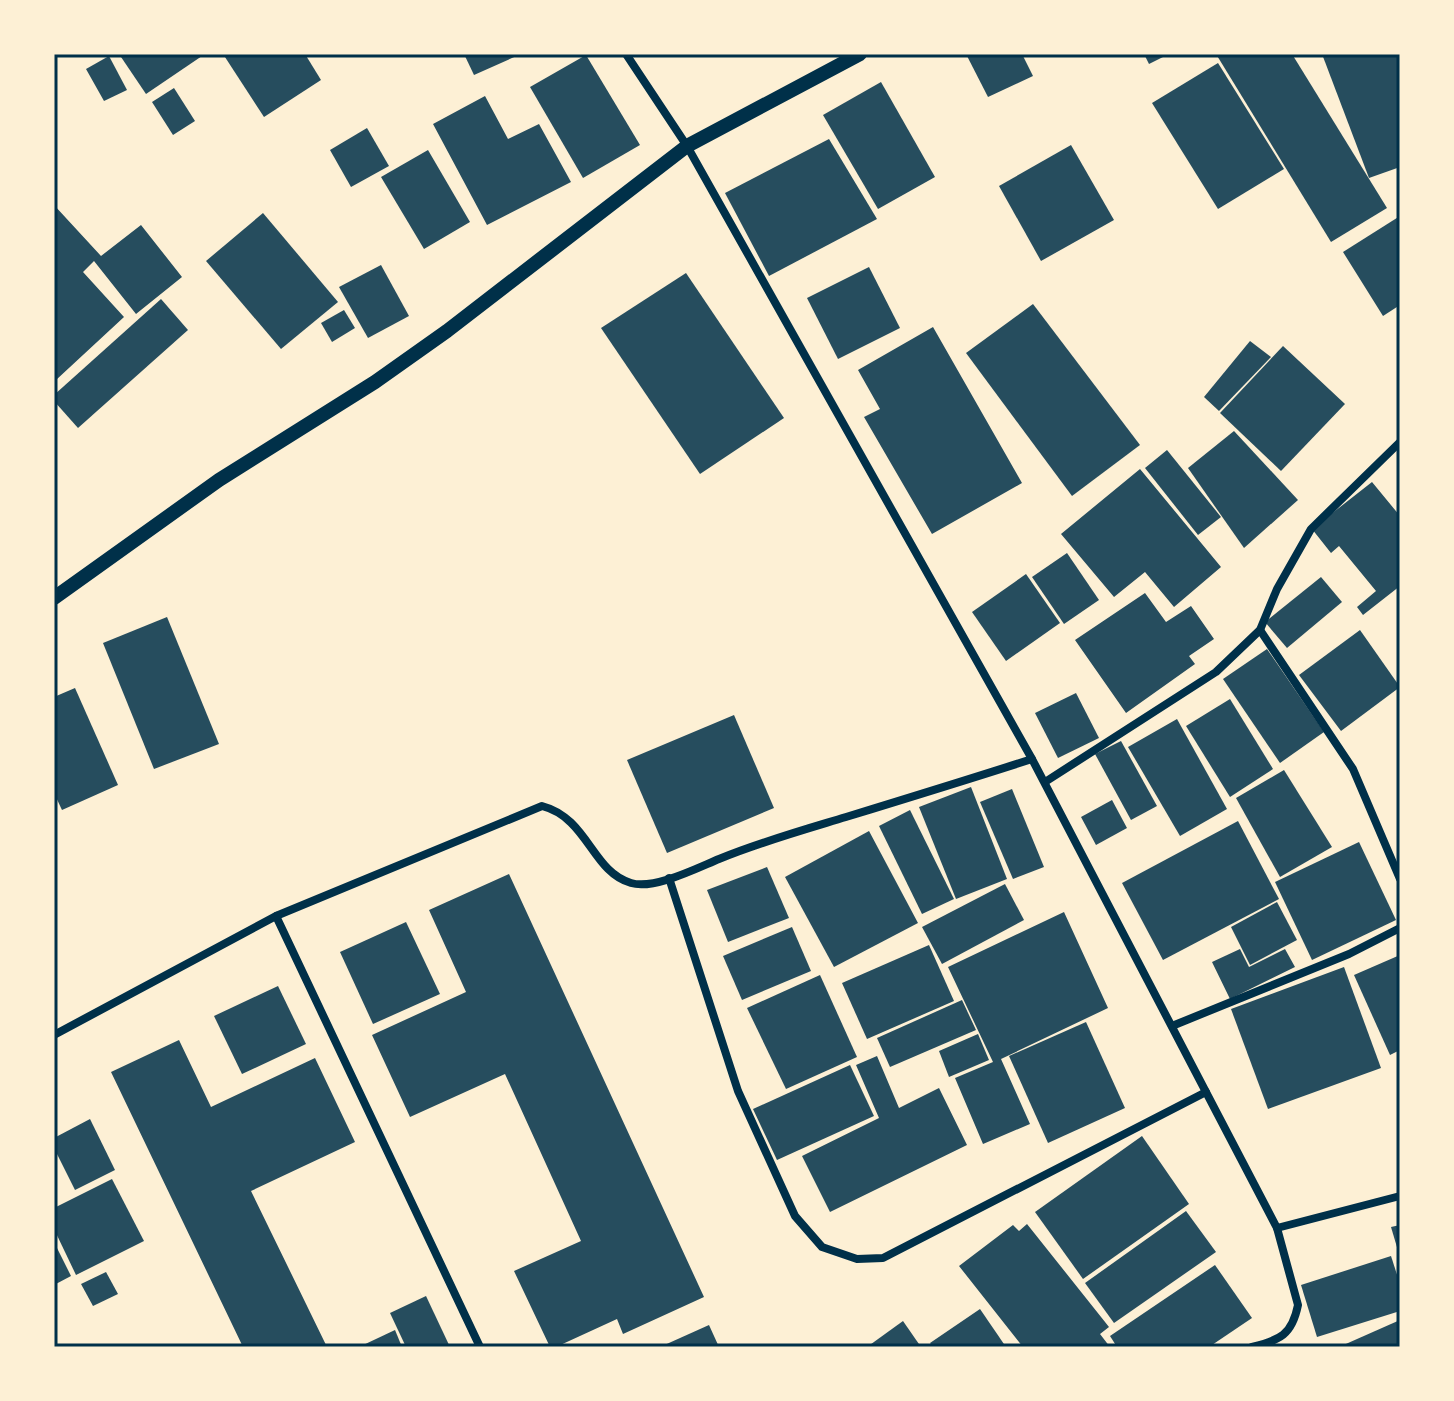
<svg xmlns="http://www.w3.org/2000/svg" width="1454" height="1401" font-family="Roboto,sans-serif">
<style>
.building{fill:#264d5e}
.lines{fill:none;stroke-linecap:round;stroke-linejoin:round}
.minor{stroke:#003049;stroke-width:8}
.tertiary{stroke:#003049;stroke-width:14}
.neatline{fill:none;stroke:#003049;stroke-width:3}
</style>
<rect width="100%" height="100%" fill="#fdf0d5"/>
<!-- building -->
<g class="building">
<path d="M 119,54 L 200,54 L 202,56 L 146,94 Z"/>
<path d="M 223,54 L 305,54 L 321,80 L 264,117 Z"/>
<path d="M 464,54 L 521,54 L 474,75 Z"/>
<path d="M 966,54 L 1022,54 L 1033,76 L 988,97 Z"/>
<path d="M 1144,54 L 1169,54 L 1149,64 Z"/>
<path d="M 1216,54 L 1292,54 L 1387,208 L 1331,242 Z"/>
<path d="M 1322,54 L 1400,54 L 1400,167 L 1369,178 Z"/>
<path d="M 586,55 L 640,145 L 583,178 L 530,87 Z"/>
<path d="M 109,56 L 127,90 L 104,101 L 86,69 Z"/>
<path d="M 1218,63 L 1284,169 L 1218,209 L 1152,103 Z"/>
<path d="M 881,82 L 935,177 L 878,209 L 823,115 Z"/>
<path d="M 174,88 L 195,121 L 173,135 L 152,102 Z"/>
<path d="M 485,96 L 508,139 L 539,124 L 571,182 L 487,225 L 433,124 Z"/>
<path d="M 367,128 L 389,166 L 351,187 L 330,150 Z"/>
<path d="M 829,139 L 877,219 L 769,276 L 725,193 Z"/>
<path d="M 1071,145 L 1114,220 L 1041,261 L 999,186 Z"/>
<path d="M 428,150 L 470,222 L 424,249 L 381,177 Z"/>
<path d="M 54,205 L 101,256 L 141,225 L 182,277 L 136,314 L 94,261 L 83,272 L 124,317 L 56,380 L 54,377 Z"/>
<path d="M 263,213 L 338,302 L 281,349 L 206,261 Z"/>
<path d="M 1400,216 L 1400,305 L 1383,316 L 1343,252 Z"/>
<path d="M 381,265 L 409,316 L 368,338 L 339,287 Z"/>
<path d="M 869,267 L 900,328 L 838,359 L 807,298 Z"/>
<path d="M 686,273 L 784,418 L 700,474 L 601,328 Z"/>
<path d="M 161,299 L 188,330 L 78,428 L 54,401 L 54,395 Z"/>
<path d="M 1033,304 L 1140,445 L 1072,496 L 966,353 Z"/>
<path d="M 344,310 L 355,328 L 332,342 L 321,323 Z"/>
<path d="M 933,327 L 1022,483 L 932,534 L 864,417 L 880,409 L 858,370 Z"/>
<path d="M 1250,341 L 1271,357 L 1219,411 L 1204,397 Z"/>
<path d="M 1283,346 L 1345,404 L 1281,471 L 1220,413 Z"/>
<path d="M 1234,431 L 1298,500 L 1244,548 L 1188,468 Z"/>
<path d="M 1167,450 L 1221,517 L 1198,535 L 1145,468 Z"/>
<path d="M 1140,469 L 1221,567 L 1174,607 L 1145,572 L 1114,597 L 1061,534 Z"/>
<path d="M 1372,482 L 1400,516 L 1400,586 L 1363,615 L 1357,607 L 1376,591 L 1339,546 L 1331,553 L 1312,529 Z"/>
<path d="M 1067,553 L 1099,600 L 1064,624 L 1032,577 Z"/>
<path d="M 1026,574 L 1060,623 L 1006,661 L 972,612 Z"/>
<path d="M 1321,577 L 1342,602 L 1287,648 L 1265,622 Z"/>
<path d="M 1145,593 L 1166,622 L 1191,606 L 1214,639 L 1189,656 L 1195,664 L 1126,713 L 1075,640 Z"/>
<path d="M 167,617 L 219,744 L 154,769 L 103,643 Z"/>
<path d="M 1360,630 L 1400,687 L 1341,731 L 1299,675 Z"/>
<path d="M 1267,649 L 1324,732 L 1280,763 L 1223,679 Z"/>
<path d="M 75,688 L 118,785 L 62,810 L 54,793 L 54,697 Z"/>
<path d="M 1076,693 L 1099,738 L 1058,758 L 1035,713 Z"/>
<path d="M 1230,699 L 1273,769 L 1230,797 L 1186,726 Z"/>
<path d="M 734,715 L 774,808 L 667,853 L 627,760 Z"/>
<path d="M 1177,719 L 1227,809 L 1180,836 L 1128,747 Z"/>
<path d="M 1121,741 L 1157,806 L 1131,820 L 1095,754 Z"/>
<path d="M 1284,770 L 1332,847 L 1280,877 L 1236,798 Z"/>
<path d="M 971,787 L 1007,879 L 956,899 L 919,807 Z"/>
<path d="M 1012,789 L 1044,867 L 1013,879 L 980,802 Z"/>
<path d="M 1112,800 L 1127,828 L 1096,845 L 1081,817 Z"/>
<path d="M 910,810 L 954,899 L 922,914 L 879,826 Z"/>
<path d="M 1238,821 L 1279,899 L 1163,960 L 1122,883 Z"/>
<path d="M 869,831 L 918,923 L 834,967 L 785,877 Z"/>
<path d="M 1359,842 L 1396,920 L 1312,960 L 1275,882 Z"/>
<path d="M 767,867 L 789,918 L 728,942 L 707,890 Z"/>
<path d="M 509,874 L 704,1297 L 623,1334 L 617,1319 L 556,1347 L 550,1347 L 514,1271 L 581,1241 L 505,1074 L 410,1117 L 372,1035 L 466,992 L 429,910 Z"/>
<path d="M 1005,884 L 1024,920 L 942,964 L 922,927 Z"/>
<path d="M 1277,902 L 1297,940 L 1250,965 L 1231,927 Z"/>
<path d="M 1064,912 L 1108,1008 L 1001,1059 L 1030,1124 L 983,1144 L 955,1078 L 993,1062 L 948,967 Z"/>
<path d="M 406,922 L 440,994 L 373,1024 L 340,952 Z"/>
<path d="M 792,927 L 811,971 L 742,1000 L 723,956 Z"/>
<path d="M 929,945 L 954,1001 L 867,1039 L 842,983 Z"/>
<path d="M 1240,949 L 1249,967 L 1285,949 L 1295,967 L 1230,999 L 1212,962 Z"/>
<path d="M 1400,955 L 1400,1050 L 1390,1055 L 1354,975 Z"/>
<path d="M 1344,967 L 1381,1068 L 1268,1109 L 1231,1009 Z"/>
<path d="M 820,975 L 857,1057 L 786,1089 L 747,1008 Z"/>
<path d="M 278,986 L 306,1044 L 242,1074 L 214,1016 Z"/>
<path d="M 962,1000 L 976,1030 L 890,1067 L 877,1038 Z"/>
<path d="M 1086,1022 L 1125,1108 L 1048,1143 L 1009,1056 Z"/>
<path d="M 978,1034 L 989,1060 L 949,1077 L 939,1051 Z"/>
<path d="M 179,1040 L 211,1107 L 315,1058 L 355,1142 L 251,1191 L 327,1347 L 243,1347 L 111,1072 Z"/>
<path d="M 877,1056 L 899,1108 L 939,1088 L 967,1145 L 830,1212 L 802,1156 L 879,1118 L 856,1065 Z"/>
<path d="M 850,1065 L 874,1116 L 777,1160 L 753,1109 Z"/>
<path d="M 90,1119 L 115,1170 L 75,1190 L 54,1148 L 54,1138 Z"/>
<path d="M 1142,1136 L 1189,1204 L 1083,1279 L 1035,1212 Z"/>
<path d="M 112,1179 L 144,1241 L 76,1275 L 54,1229 L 54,1208 Z"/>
<path d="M 1186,1211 L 1216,1252 L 1114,1323 L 1085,1283 Z"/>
<path d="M 1027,1224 L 1109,1327 L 1100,1334 L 1110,1347 L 1023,1347 L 959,1266 L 1013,1225 L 1019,1231 Z"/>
<path d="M 1400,1225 L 1400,1254 L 1399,1254 L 1391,1227 Z"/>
<path d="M 54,1242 L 71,1276 L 54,1285 Z"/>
<path d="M 1391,1256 L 1400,1284 L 1400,1311 L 1317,1337 L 1301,1285 Z"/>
<path d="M 1215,1265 L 1252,1318 L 1209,1347 L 1117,1347 L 1110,1336 Z"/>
<path d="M 106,1272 L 118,1294 L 93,1306 L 81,1284 Z"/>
<path d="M 426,1296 L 450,1347 L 406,1347 L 390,1313 Z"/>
<path d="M 980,1309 L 1006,1347 L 933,1347 L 930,1343 Z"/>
<path d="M 1400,1320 L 1400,1347 L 1339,1347 Z"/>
<path d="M 903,1321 L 921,1347 L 867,1347 Z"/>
<path d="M 709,1325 L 719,1347 L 660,1347 Z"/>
<path d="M 395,1330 L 402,1347 L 359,1347 Z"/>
</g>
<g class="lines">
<!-- minor -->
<g class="minor">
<path d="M 626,54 L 687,146 L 1032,759 L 1277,1228 L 1298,1305 C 1292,1335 1280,1340 1252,1347"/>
<path d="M 1260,630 L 1353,769 L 1400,879"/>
<path d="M 1045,782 L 1216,672 L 1260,630 L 1277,589 L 1311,529 L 1400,442"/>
<path d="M 669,878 L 738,1091 L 795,1216 L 822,1247 L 857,1259 L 883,1258 L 1206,1092"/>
<path d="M 276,916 L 480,1347"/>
<path d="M 1172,1026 L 1349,954 L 1400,928"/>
<path d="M 54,1035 L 276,916 L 542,806 C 588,818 592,872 631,883 C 654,890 697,868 719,859 C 760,842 803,830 846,817 C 908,798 970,779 1032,759"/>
<path d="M 1277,1228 L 1400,1196"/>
</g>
<!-- tertiary -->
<path class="tertiary" d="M 54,598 L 219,480 L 375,382 L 447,331 L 687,146 L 860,54"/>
</g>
<!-- border -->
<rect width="1454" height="1401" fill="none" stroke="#fdf0d5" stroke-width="112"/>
<rect x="56" y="56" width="1342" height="1289" class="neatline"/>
</svg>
